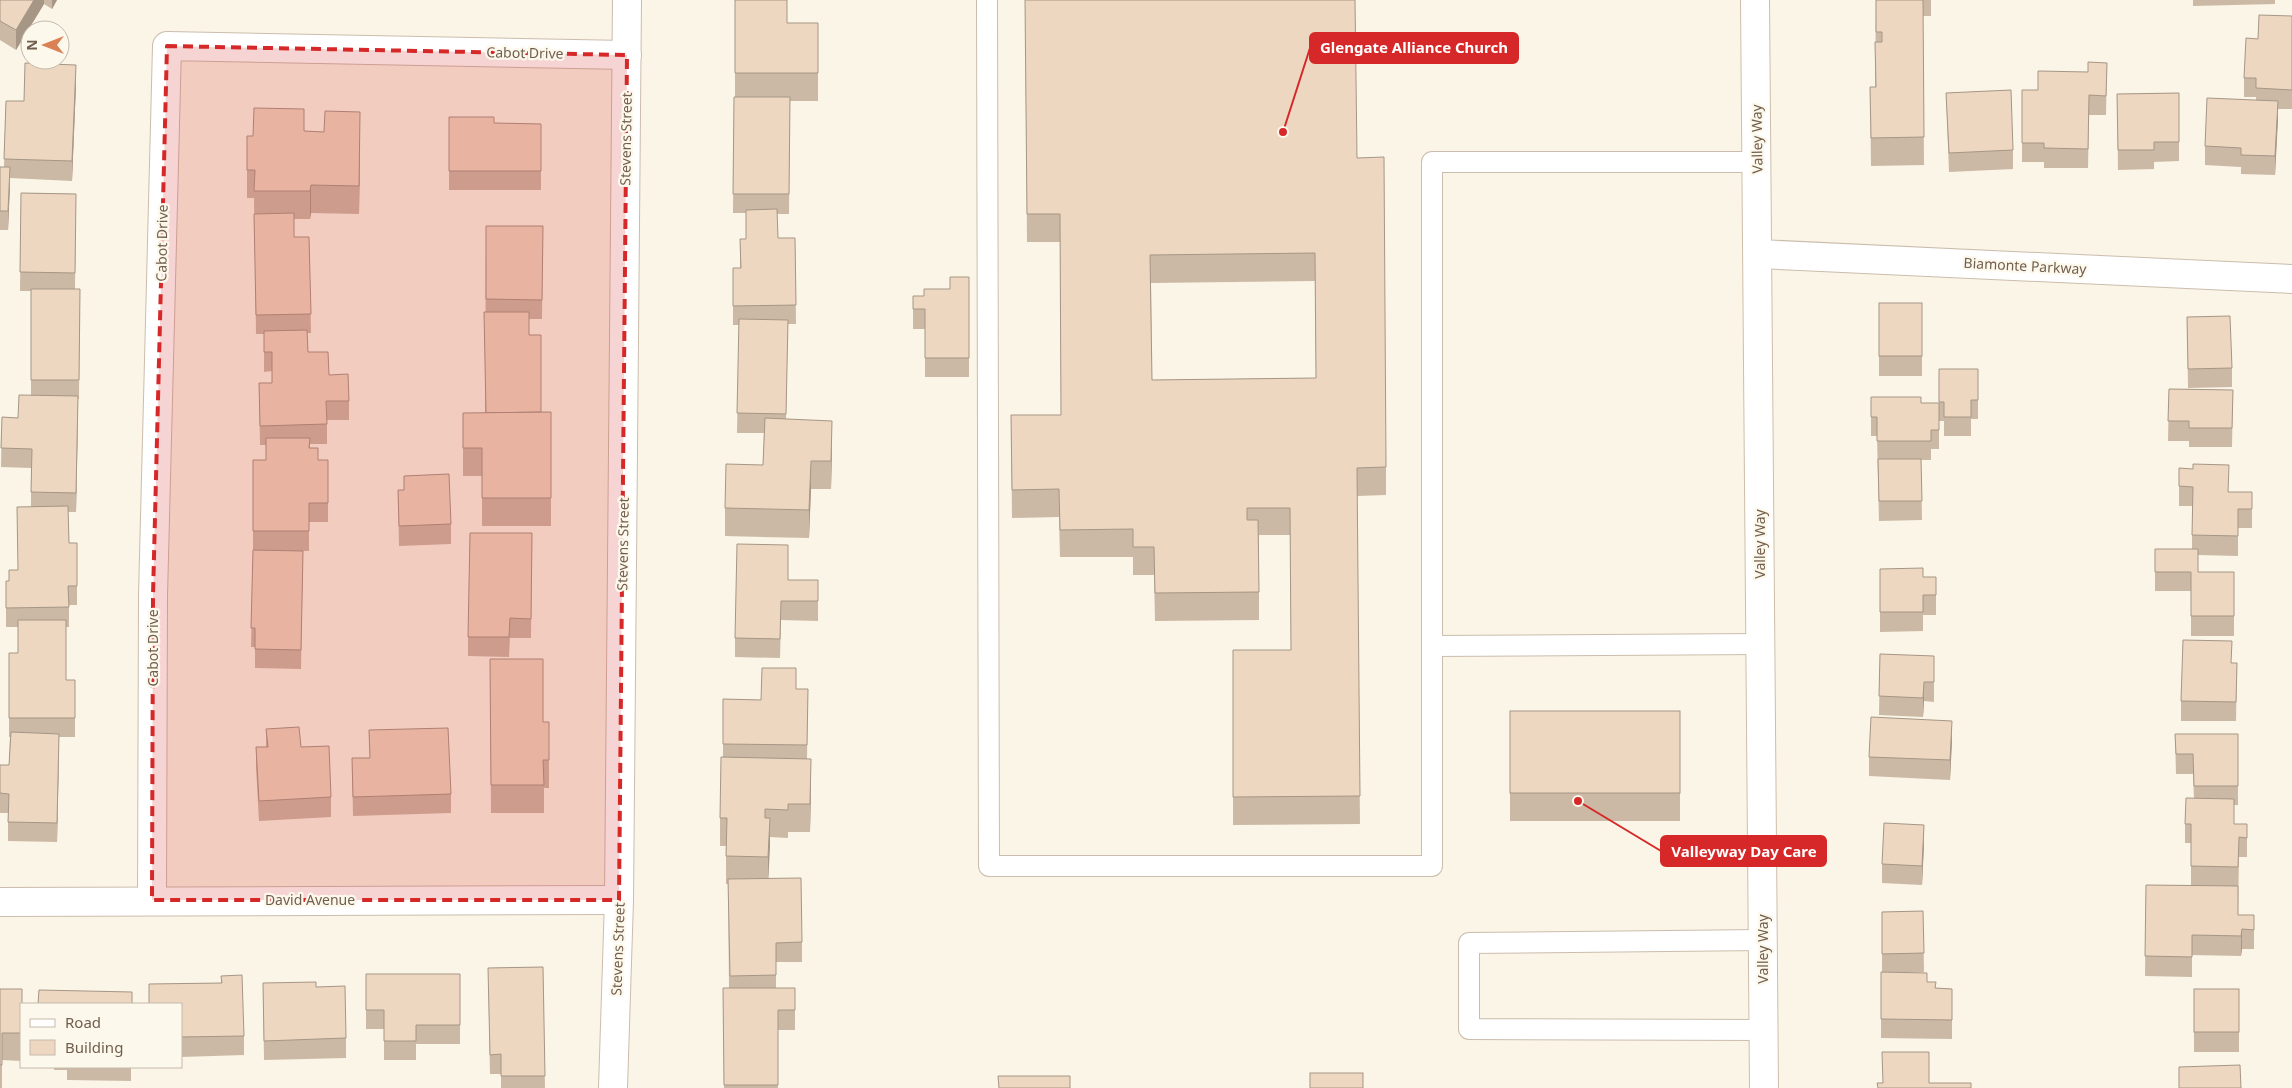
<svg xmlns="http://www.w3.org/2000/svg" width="2292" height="1088" font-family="'Noto Sans',sans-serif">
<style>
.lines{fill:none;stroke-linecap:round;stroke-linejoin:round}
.lane-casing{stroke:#cbbdad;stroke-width:22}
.street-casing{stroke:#cbbdad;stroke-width:30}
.secondary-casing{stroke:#cebeab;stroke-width:30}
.lane{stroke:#fff;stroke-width:20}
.street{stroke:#fff;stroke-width:28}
.secondary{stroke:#fff;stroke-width:28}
.wall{fill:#ccb9a5;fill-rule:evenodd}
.shaded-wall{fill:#a69686}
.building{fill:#edd7c0;stroke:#a69686;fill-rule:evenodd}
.marked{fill:#d62828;fill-opacity:0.2;stroke:#d62828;stroke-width:4;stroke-dasharray:10 6;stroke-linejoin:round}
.labels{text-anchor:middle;stroke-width:4.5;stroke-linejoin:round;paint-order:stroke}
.street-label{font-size:14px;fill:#715e4d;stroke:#fdf8ec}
.leader{fill:none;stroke:#d62828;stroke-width:2}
.callout-dot{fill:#d62828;stroke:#fdf8ec;stroke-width:2}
.callout{fill:#d62828;stroke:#d62828;stroke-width:2}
.callout-label{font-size:15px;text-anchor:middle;font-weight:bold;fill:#fff}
</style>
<rect width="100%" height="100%" fill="#faf5e6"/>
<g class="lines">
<defs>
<g id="lane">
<path d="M 987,0 L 989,866 L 1432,866 L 1432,162 L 1757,162"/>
<path d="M 1432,646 L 1761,644"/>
<path d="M 1763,940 L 1469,943 L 1469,1029 L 1764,1030"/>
</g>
<g id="street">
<path d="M 1759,254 L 2292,279"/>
<path d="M 152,900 L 153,596 L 167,46 L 627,55"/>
<path d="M 0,902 L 619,900"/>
<path d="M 613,1088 L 619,900 L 627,0"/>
</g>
<path id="secondary" d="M 1755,0 L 1764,1088"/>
</defs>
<!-- lane casing -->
<use href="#lane" class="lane-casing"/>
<!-- street casing -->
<use href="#street" class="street-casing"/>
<!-- secondary casing -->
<use href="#secondary" class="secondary-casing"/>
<!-- lane -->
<use href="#lane" class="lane"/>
<!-- street -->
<use href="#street" class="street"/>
<!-- secondary -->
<use href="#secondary" class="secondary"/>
</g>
<!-- wall -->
<g class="wall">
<path d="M 0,0 L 57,0 L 52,9 L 44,4 L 16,50 L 0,40 Z"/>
<path d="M 735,0 L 787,23 L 818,23 L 818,101 L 790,101 L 789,214 L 777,214 L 778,238 L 795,238 L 796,324 L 788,324 L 786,419 L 832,448 L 831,489 L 811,489 L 809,538 L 725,536 L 725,508 L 763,465 L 764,433 L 737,433 L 739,325 L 733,325 L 733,268 L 740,268 L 740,239 L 746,239 L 746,213 L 733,213 L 734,97 L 735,97 Z"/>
<path d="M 1025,0 L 1357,158 L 1386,467 L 1386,495 L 1357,496 L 1360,824 L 1233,825 L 1233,650 L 1291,650 L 1290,535 L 1259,535 L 1259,620 L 1155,621 L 1154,575 L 1133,575 L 1133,557 L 1060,557 L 1059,517 L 1012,518 L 1011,415 L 1061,415 L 1060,242 L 1027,242 ZM 1315,281 L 1316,378 L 1152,380 L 1151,283 Z"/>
<path d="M 1876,0 L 1931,0 L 1931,16 L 1923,16 L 1924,165 L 1871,166 L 1870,87 L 1875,87 Z"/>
<path d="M 2193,0 L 2275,0 L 2275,4 L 2193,6 Z"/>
<path d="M 2292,16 L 2292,109 L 2278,109 L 2275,175 L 2241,174 L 2241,167 L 2205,165 L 2205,146 L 2256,100 L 2256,97 L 2244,97 L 2244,78 L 2258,39 Z"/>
<path d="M 2107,63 L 2106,115 L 2089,115 L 2088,168 L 2044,168 L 2044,162 L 2022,162 L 2022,90 L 2038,90 L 2088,72 Z"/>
<path d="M 76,85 L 72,181 L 10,178 L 8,230 L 0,230 L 0,167 L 4,167 L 6,101 L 24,101 Z"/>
<path d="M 1946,93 L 2013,150 L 2013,169 L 1949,172 Z"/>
<path d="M 2179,93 L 2179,161 L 2154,162 L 2154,169 L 2118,170 L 2117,94 Z"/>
<path d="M 449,117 L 494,123 L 541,124 L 541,190 L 449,190 Z"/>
<path d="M 304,131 L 360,140 L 359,214 L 311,213 L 310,219 L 294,219 L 294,237 L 309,237 L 311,333 L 307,333 L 308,352 L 329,375 L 349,401 L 349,420 L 327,420 L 327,444 L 310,444 L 310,448 L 318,460 L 328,460 L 328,522 L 309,522 L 309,551 L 284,551 L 303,551 L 301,669 L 255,668 L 255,647 L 251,647 L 253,550 L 253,460 L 266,460 L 266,445 L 260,445 L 259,383 L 272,383 L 272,371 L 264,372 L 264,334 L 256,334 L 254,198 L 247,198 L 247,170 L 253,136 Z"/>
<path d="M 21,193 L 76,194 L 75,289 L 80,289 L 79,399 L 78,399 L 76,512 L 68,512 L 69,543 L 77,543 L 77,605 L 69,605 L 69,627 L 66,627 L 66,680 L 75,680 L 75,737 L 59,737 L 57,842 L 8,841 L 8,813 L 0,813 L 0,765 L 9,765 L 10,737 L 9,737 L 9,653 L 18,653 L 18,627 L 6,627 L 6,581 L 9,581 L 9,570 L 18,570 L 31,507 L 31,468 L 1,467 L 2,417 L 18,418 L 31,395 L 31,291 L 20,291 Z"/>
<path d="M 486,226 L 543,226 L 542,319 L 529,319 L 529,335 L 541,412 L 551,412 L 551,526 L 482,526 L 482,476 L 463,476 L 463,413 L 485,413 Z"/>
<path d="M 969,277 L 969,377 L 925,377 L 925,329 L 913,329 L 913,296 L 924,296 L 950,289 Z"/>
<rect x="1879" y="303" width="43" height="73"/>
<path d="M 2187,317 L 2232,368 L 2232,387 L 2188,388 Z"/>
<path d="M 1939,369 L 1978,369 L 1978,419 L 1971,419 L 1971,436 L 1944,436 L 1944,421 L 1939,421 L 1939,449 L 1931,449 L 1931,460 L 1921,460 L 1922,520 L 1879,521 L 1877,436 L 1871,436 L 1871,397 L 1921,403 L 1939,403 Z"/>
<path d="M 2169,389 L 2233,390 L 2232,447 L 2189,447 L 2189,441 L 2168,441 Z"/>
<path d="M 2179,468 L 2229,492 L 2252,492 L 2252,528 L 2238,528 L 2238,556 L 2198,555 L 2198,572 L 2234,572 L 2234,636 L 2191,636 L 2191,591 L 2155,591 L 2155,549 L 2192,549 L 2192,506 L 2179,506 Z"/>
<path d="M 404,476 L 451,524 L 451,544 L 399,546 L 398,490 L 404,490 Z"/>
<path d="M 532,533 L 531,638 L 510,638 L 509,657 L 468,656 L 468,637 Z"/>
<path d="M 1880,569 L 1923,577 L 1936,577 L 1936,615 L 1923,615 L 1923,631 L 1880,632 Z"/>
<path d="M 788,580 L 818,580 L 818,621 L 781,620 L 780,658 L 735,657 L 735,638 Z"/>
<path d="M 1880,654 L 1934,676 L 1934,702 L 1924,701 L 1923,717 L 1879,715 Z"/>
<path d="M 490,659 L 543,722 L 549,722 L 549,788 L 544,788 L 544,813 L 491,813 Z"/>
<path d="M 2232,663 L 2237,663 L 2236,721 L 2181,721 L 2181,701 Z"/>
<path d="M 796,689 L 808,689 L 807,759 L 811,787 L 810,832 L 788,832 L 788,838 L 770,837 L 768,879 L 802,942 L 802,962 L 776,962 L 776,988 L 795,988 L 795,1030 L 778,1030 L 778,1088 L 724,1088 L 723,988 L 729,988 L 728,884 L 726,884 L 726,846 L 720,846 L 720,818 L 723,757 L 723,699 L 761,700 Z"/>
<rect x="1510" y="711" width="170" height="110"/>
<path d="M 266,729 L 331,797 L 331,817 L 259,821 L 256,767 L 256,747 L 266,747 Z"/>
<path d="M 369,730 L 451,794 L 451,813 L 353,816 L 352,758 L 370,758 Z"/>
<path d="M 2175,734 L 2238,734 L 2238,805 L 2234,805 L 2234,824 L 2247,824 L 2247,857 L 2239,857 L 2238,915 L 2254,915 L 2254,949 L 2242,949 L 2241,956 L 2192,955 L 2192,977 L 2145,976 L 2146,885 L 2191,885 L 2191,843 L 2185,843 L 2185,824 L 2194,798 L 2193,774 L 2176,774 Z"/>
<path d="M 1952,740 L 1950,780 L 1869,776 L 1869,757 Z"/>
<path d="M 1924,844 L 1922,885 L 1882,883 L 1882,864 Z"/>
<path d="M 1923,911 L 1924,972 L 1900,973 L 1927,982 L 1936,988 L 1952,989 L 1952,1039 L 1881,1038 L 1881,972 L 1882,972 L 1882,912 Z"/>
<path d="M 543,967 L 545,1088 L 501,1088 L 501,1074 L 490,1074 L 488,968 Z"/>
<path d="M 366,974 L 460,974 L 460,1044 L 416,1044 L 416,1060 L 384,1060 L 384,1029 L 366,1029 Z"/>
<path d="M 221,976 L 244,1036 L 244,1055 L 181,1057 L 181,1004 L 149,1004 L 149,984 L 221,983 Z"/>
<path d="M 263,983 L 316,987 L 346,1038 L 346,1058 L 264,1060 Z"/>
<path d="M 0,989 L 21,1004 L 21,1061 L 2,1060 L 2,1088 L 0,1088 Z"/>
<rect x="2194" y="989" width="45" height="63"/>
<path d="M 54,1067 L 131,1067 L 131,1081 L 67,1080 L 67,1070 L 54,1070 Z"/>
</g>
<!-- shaded-wall -->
<g class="shaded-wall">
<path d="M 34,0 L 44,0 L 44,4 L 16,50 L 16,30 Z"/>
<path d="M 52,0 L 57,0 L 52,9 Z"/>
<path d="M 76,65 L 76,85 L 72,181 L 72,161 Z"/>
<path d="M 2278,101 L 2278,121 L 2275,175 L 2275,156 Z"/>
<path d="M 360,112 L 360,140 L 359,214 L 359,186 Z"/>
<path d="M 10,167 L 10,186 L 8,230 L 8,211 Z"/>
<path d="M 311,185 L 311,213 L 310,219 L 310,191 Z"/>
<path d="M 78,396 L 78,416 L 76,512 L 76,493 Z"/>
<path d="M 832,421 L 832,448 L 831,489 L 831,461 Z"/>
<path d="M 811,461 L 811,489 L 809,538 L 809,510 Z"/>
<path d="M 1924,682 L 1924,701 L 1923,717 L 1923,698 Z"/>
<path d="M 1952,721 L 1952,740 L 1950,780 L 1950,760 Z"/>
<path d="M 59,734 L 59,753 L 57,842 L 57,823 Z"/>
<path d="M 811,759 L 811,787 L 810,832 L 810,804 Z"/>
<path d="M 770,818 L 770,846 L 768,885 L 768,857 Z"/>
<path d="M 1924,825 L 1924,844 L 1922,885 L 1922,866 Z"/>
<path d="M 2242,929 L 2242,949 L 2241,956 L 2241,936 Z"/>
</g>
<!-- building -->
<g class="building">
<path d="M 0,0 L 34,0 L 16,30 L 0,21 Z"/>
<path d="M 735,0 L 787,0 L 787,23 L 818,23 L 818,73 L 735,73 Z"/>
<path d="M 1025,0 L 1355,0 L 1357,158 L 1384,157 L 1386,467 L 1357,468 L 1360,796 L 1233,797 L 1233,650 L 1291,650 L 1290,508 L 1247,508 L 1247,520 L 1258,520 L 1259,592 L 1155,593 L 1154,547 L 1133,547 L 1133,529 L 1060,530 L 1059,489 L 1012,490 L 1011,415 L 1061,415 L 1060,214 L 1027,214 ZM 1315,253 L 1316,378 L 1152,380 L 1150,255 Z"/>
<path d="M 1876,0 L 1923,0 L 1924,137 L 1871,138 L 1870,87 L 1876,87 L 1875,42 L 1882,42 L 1882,32 L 1876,32 Z"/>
<path d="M 2259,15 L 2292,16 L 2292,90 L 2256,88 L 2256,78 L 2244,78 L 2246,38 L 2258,39 Z"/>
<path d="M 2088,62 L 2107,63 L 2106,96 L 2089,95 L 2088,149 L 2044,148 L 2044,143 L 2022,143 L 2022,90 L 2038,90 L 2038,71 L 2088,72 Z"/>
<path d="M 25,63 L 76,65 L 72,161 L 4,159 L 6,101 L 24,101 Z"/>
<path d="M 2011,90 L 2013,150 L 1949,153 L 1946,93 Z"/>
<path d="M 2179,93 L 2179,142 L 2154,142 L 2154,150 L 2118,150 L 2117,94 Z"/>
<path d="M 734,97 L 790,97 L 789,194 L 733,194 Z"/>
<path d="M 2207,98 L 2278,101 L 2275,156 L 2241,155 L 2241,148 L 2205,146 Z"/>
<path d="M 254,108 L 304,109 L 304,131 L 324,132 L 325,111 L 360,112 L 359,186 L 311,185 L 310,191 L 254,191 L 255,170 L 247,170 L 247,136 L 253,136 Z"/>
<path d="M 449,117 L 494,117 L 494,123 L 541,124 L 541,171 L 449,171 Z"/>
<path d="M 0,167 L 10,167 L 8,211 L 0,211 Z"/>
<path d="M 21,193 L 76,194 L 75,273 L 20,272 Z"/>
<path d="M 777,209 L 778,238 L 795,238 L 796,305 L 733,306 L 733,268 L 741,268 L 740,239 L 746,239 L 746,210 Z"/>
<path d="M 294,213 L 294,237 L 309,237 L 311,314 L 256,315 L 254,214 Z"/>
<path d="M 486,226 L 543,226 L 542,300 L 486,299 Z"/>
<path d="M 950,277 L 969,277 L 969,358 L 925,358 L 925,309 L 913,309 L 913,296 L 924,296 L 924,289 L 950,289 Z"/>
<path d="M 31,289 L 80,289 L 79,380 L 31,380 Z"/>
<rect x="1879" y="303" width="43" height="53"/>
<path d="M 484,312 L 529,312 L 529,335 L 541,335 L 541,412 L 486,413 Z"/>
<path d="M 2230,316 L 2232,368 L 2188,369 L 2187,317 Z"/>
<path d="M 739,319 L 788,320 L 786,414 L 737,413 Z"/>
<path d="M 307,330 L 308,352 L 328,352 L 329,375 L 348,374 L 349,401 L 326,401 L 327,424 L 260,426 L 259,383 L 272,383 L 272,352 L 264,352 L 264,331 Z"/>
<path d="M 1939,369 L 1978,369 L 1978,400 L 1971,400 L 1971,417 L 1944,417 L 1944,402 L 1939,402 Z"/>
<path d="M 2169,389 L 2233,390 L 2232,428 L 2189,428 L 2189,421 L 2168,421 Z"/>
<path d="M 19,395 L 78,396 L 76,493 L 31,492 L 32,449 L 1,448 L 2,417 L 18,418 Z"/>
<path d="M 1871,397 L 1921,397 L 1921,403 L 1939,403 L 1939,430 L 1931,430 L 1931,441 L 1877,441 L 1877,417 L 1871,417 Z"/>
<path d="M 551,412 L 551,498 L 482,498 L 482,448 L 463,448 L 463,413 Z"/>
<path d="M 765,418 L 832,421 L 831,461 L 811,461 L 809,510 L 725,508 L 726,464 L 763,465 Z"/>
<path d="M 266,438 L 310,438 L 309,448 L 318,448 L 318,460 L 328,460 L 328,503 L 309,503 L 309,531 L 253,531 L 253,460 L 266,460 Z"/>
<path d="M 1878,459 L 1921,459 L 1922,501 L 1879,501 Z"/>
<path d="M 2193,464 L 2229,465 L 2228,492 L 2252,492 L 2252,509 L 2238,509 L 2238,536 L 2192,535 L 2193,487 L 2179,486 L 2179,468 L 2193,469 Z"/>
<path d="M 449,474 L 451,524 L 399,526 L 398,490 L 404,490 L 404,476 Z"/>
<path d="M 68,506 L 69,543 L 77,543 L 77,586 L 68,586 L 69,607 L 6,608 L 6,581 L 9,581 L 9,570 L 18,570 L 17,507 Z"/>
<path d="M 470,533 L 532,533 L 531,619 L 510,618 L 509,637 L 468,637 Z"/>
<path d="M 737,544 L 788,545 L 788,580 L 818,580 L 818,601 L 781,601 L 780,639 L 735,638 Z"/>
<path d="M 2155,549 L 2198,549 L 2198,572 L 2234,572 L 2234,616 L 2191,616 L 2191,572 L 2155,572 Z"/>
<path d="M 253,550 L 303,551 L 301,650 L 255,649 L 255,628 L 251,628 Z"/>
<path d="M 1923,568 L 1923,577 L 1936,577 L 1936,595 L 1923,595 L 1923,612 L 1880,612 L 1880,569 Z"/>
<path d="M 18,620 L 66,620 L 66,680 L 75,680 L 75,718 L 9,718 L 9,653 L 18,653 Z"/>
<path d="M 2183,640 L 2232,641 L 2231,663 L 2237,663 L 2236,702 L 2181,701 Z"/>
<path d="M 1880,654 L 1934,656 L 1934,682 L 1924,682 L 1923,698 L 1879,696 Z"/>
<path d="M 490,659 L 543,659 L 543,722 L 549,722 L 549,760 L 543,760 L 544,785 L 491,785 Z"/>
<path d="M 762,668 L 796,668 L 796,689 L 808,689 L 807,745 L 723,744 L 723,699 L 761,700 Z"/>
<rect x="1510" y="711" width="170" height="82"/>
<path d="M 1871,717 L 1952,721 L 1950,760 L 1869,757 Z"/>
<path d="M 299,727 L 301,747 L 329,746 L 331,797 L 259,801 L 256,747 L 268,747 L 266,729 Z"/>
<path d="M 448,728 L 451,794 L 353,797 L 352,758 L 370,758 L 369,730 Z"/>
<path d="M 11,732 L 59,734 L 57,823 L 8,822 L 9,794 L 0,793 L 0,765 L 9,765 Z"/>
<path d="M 2175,734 L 2238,734 L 2238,786 L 2194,786 L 2193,754 L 2176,754 Z"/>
<path d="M 721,757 L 811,759 L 810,804 L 788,804 L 788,810 L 765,809 L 765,818 L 770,818 L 768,857 L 726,856 L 727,818 L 720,818 Z"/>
<path d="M 2186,798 L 2234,799 L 2234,824 L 2247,824 L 2247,838 L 2239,837 L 2238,867 L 2191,866 L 2191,824 L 2185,824 Z"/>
<path d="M 1884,823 L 1924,825 L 1922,866 L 1882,864 Z"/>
<path d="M 801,878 L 802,942 L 776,943 L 776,975 L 730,976 L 728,879 Z"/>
<path d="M 2146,885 L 2238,886 L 2238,915 L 2254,915 L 2254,930 L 2242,929 L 2241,936 L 2192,935 L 2192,957 L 2145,956 Z"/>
<path d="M 1923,911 L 1924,953 L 1882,954 L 1882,912 Z"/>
<path d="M 543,967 L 545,1076 L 501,1076 L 501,1054 L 490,1055 L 488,968 Z"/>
<path d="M 1881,972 L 1927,973 L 1927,982 L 1936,982 L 1935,988 L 1952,989 L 1952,1020 L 1881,1019 Z"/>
<path d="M 366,974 L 460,974 L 460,1025 L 416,1025 L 416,1041 L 384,1041 L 384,1010 L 366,1010 Z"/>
<path d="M 242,975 L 244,1036 L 181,1037 L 181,1004 L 149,1004 L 149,984 L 222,983 L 221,976 Z"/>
<path d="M 316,982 L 316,987 L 345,986 L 346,1038 L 264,1041 L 263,983 Z"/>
<path d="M 723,988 L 795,988 L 795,1010 L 778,1010 L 778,1085 L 724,1085 Z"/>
<path d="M 0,989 L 22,989 L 22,1004 L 21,1004 L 21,1033 L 2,1033 L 2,1065 L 0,1065 Z"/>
<rect x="2194" y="989" width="45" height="43"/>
<path d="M 39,990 L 132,992 L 132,1004 L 38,1004 Z"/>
<path d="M 1882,1052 L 1929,1052 L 1929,1083 L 1971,1083 L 1971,1088 L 1878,1088 L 1877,1083 L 1883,1083 Z"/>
<path d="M 2240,1065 L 2241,1088 L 2179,1088 L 2179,1067 Z"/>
<rect x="1310" y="1073" width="53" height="15"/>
<path d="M 998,1076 L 1070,1076 L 1070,1088 L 999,1088 Z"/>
</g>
<!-- marked area -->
<path class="marked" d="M 167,46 L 627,55 L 619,900 L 152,900 L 153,596 Z"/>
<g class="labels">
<!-- street labels -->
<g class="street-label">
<text transform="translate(525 53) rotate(1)" y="5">Cabot Drive</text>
<text transform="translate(626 139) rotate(-89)" y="5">Stevens Street</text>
<text transform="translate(1757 139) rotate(-91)" y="5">Valley Way</text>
<text transform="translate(162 243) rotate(-89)" y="5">Cabot Drive</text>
<text transform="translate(2025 266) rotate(3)" y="5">Biamonte Parkway</text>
<text transform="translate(623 544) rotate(-89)" y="5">Stevens Street</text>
<text transform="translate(1760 544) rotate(-90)" y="5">Valley Way</text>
<text transform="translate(153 648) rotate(-90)" y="5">Cabot Drive</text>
<text x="310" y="905">David Avenue</text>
<text transform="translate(618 949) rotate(-88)" y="5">Stevens Street</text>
<text transform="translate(1763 949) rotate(-90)" y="5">Valley Way</text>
</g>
</g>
<!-- callouts -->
<path class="leader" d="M1283 132L1310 48M1578 801L1661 851"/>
<g class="callout-dot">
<circle cx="1283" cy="132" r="5"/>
<circle cx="1578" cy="801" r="5"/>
</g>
<g class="callout">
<rect x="1310" y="33" width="208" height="30" rx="5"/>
<rect x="1661" y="836" width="165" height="30" rx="5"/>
</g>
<g class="callout-label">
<text x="1414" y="53">Glengate Alliance Church</text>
<text x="1744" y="857">Valleyway Day Care</text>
</g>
<!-- legend -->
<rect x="20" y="1003" width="162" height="65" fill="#fdf8ec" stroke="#c5baac"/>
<rect x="30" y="1019" width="25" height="8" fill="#ffffff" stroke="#c5baac"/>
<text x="65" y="1028" font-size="15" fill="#715e4d">Road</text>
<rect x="30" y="1040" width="25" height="15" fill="#edd7c0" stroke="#c5baac"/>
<text x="65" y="1053" font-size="15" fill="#715e4d">Building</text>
<!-- north arrow -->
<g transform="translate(45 45) rotate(270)"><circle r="24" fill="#fdf8ec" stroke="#c5baac"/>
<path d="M0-4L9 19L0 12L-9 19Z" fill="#da8156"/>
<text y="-8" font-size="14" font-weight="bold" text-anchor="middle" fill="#715e4d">N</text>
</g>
</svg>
